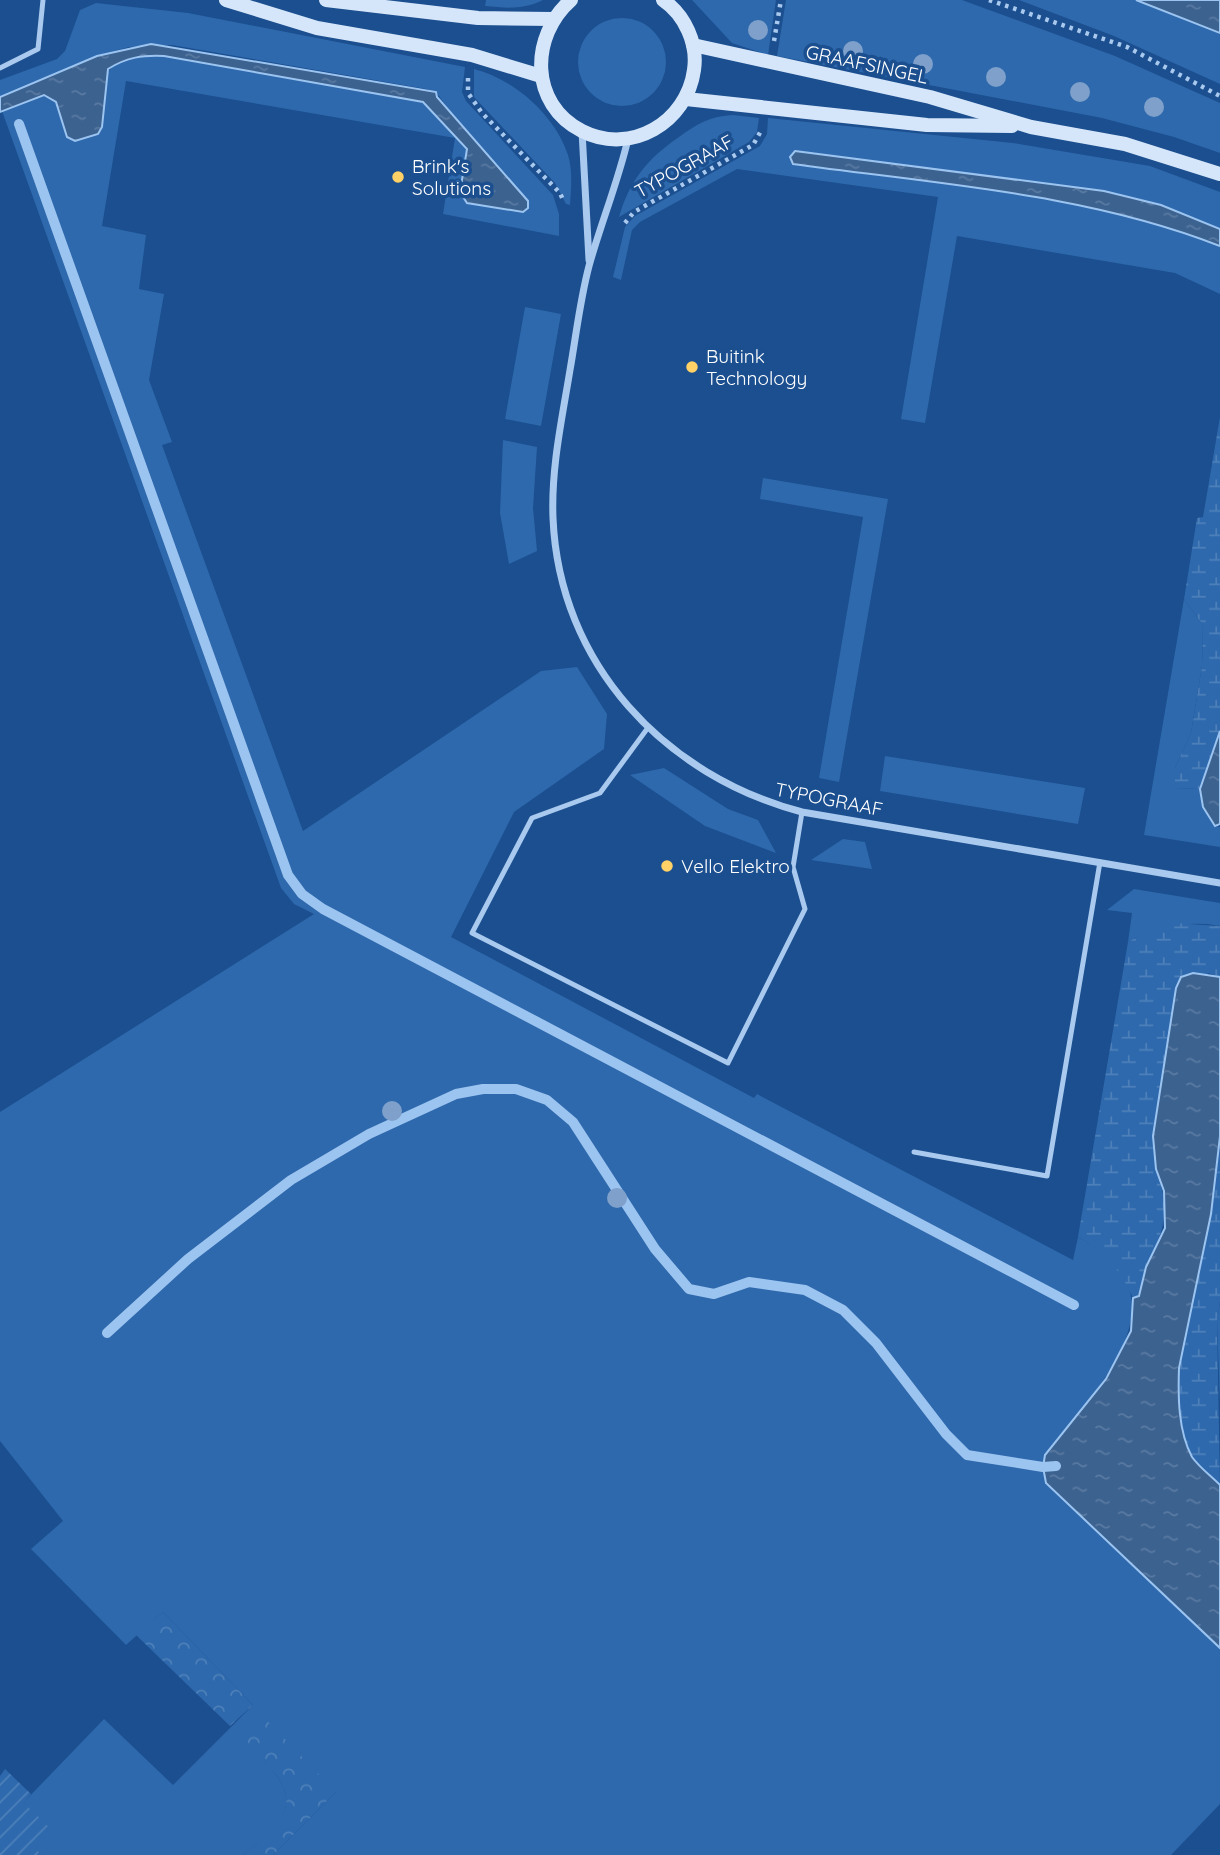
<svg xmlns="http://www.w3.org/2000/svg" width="1220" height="1855" font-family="Quicksand,sans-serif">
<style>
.grass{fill:#2e69ad}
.forest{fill:url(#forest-crowns)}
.wetland{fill:url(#wetland-marsh)}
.garden{fill:url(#garden-furrows)}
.water{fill:url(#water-ripples);stroke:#9cc4f0;stroke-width:2}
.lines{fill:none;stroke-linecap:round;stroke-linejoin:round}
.stream{stroke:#9cc4f0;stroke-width:10}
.path{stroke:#a9c9ee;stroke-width:4.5;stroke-dasharray:3.5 5;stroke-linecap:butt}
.lane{stroke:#a9c9ee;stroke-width:5}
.street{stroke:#a9c9ee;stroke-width:7}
.secondary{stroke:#d6e6fa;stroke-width:14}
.tree{fill:#7ea0ca}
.poi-dot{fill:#ffd166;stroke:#1b4f8f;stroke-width:2.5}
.labels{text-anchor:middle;stroke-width:7;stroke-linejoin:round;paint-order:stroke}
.street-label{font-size:19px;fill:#fff;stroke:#1b4f8f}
.poi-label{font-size:19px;fill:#fff;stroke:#1b4f8f;text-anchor:start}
</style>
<defs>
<pattern id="forest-crowns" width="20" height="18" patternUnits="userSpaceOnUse" patternTransform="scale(1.75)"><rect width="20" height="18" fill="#2e69ad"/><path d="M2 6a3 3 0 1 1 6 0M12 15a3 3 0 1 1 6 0" fill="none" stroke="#4d80b9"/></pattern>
<pattern id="wetland-marsh" width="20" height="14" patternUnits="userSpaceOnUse" patternTransform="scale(1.75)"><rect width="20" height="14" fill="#2e69ad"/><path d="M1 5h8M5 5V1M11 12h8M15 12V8" fill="none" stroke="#4d80b9"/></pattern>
<pattern id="garden-furrows" width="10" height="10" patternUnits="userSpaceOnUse" patternTransform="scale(1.75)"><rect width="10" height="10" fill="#2e69ad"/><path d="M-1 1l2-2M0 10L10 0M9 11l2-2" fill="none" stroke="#4d80b9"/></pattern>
<pattern id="water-ripples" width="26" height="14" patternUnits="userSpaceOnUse" patternTransform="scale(1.75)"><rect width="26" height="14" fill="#3c6290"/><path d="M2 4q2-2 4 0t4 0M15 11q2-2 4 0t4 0" fill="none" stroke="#597aa1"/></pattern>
</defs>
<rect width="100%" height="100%" fill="#1b4f8f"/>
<!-- grass -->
<g class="grass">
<path d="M 486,0 L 543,0 C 523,10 506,8 485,6 Z"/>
<path d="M 692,0 L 776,0 L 768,55 L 732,43 Z"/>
<path d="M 786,0 L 962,0 L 1115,56 L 1220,103 L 1220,153 L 1174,137 L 1102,118 L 777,56 Z"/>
<path d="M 1019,0 L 1136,0 L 1220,33 L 1220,84 L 1114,36 Z"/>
<path d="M 96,3 L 188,13 L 465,67 L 462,92 L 466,101 L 553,195 L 559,214 L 559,236 L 443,214 L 455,138 L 126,81 L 102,226 L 146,235 L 139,289 L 164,294 L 149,380 L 172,442 L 162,445 L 303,831 L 541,671 L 577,667 L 607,714 L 604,749 L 514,812 L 451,937 L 754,1098 L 757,1094 L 1073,1260 L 1078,1237 C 1193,1295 1096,1391 1045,1454 L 1220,1646 L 1220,1804 L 1171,1855 L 273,1855 L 336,1792 L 238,1732 C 286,1785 315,1802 243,1855 L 41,1855 L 36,1850 L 24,1802 L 104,1719 L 173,1785 L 253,1705 L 163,1612 L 126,1645 L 31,1549 L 63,1521 L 0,1441 L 0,1112 L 314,914 L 294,904 L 281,888 L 2,111 L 44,95 L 56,102 L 105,78 C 114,55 143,55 164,56 L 423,102 L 467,149 L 460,192 L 523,212 L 436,92 L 426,89 L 172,45 L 129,47 L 97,56 L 0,97 L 0,80 L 57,59 L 65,51 L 80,10 Z"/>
<circle cx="622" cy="62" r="44"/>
<path d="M 474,69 C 514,79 555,115 568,155 C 573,171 571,188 570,205 L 566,204 L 555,183 L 474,97 Z"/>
<path d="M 733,115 L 759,118 L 757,132 L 749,142 L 619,217 C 630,180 647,159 679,137 C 697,124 710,116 733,115 Z"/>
<path d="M 768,118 L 1013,143 L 1150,166 L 1220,192 L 1220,229 L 1161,205 L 1104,191 L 795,151 L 793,164 C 936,184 1085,193 1220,246 L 1220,294 L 1175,273 L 957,236 L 925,423 L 901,419 L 938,197 L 737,169 L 640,222 L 632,230 L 621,280 L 613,277 L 625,227 L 635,216 L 760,146 L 767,134 Z"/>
<path d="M 525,307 L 561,314 L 541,426 L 505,419 Z"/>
<path d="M 503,440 L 537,447 L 533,508 L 537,551 L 509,564 L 500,513 Z"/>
<path d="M 763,478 L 888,499 L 839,782 L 819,778 L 863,517 L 760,499 Z"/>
<path d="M 1184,599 L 1203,625 L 1202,666 L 1191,733 L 1175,768 L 1175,788 L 1200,789 L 1203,807 L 1215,826 L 1220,827 L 1220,847 L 1144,835 Z"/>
<path d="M 885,756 L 1085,788 L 1078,824 L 880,791 Z"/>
<path d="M 664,768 L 728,809 L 758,820 L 776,853 L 705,826 L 630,775 Z"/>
<path d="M 843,839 L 865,842 L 872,869 L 811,860 Z"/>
<path d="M 1134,889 L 1220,903 L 1220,926 C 1190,920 1154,927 1128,942 L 1132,913 L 1107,910 Z"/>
<path d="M 1220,1301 L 1220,1403 L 1217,1322 Z"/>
</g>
<!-- forest -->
<g class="forest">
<path d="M 163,1612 L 253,1705 L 230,1726 L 136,1635 Z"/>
<path d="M 259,1712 L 336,1792 L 273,1855 L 243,1855 C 315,1801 286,1785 237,1732 Z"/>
</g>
<!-- wetland -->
<g class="wetland">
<path d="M 1220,417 L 1220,731 L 1200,789 L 1175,788 L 1175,768 L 1191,733 L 1202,666 L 1203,625 L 1184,599 L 1197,518 L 1203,517 Z"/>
<path d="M 1173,923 L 1220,926 L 1220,977 L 1208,973 L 1156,1169 C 1177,1226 1153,1243 1138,1296 L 1133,1298 C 1120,1270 1105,1251 1078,1237 L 1128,942 L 1149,930 Z"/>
<path d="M 1220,1136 L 1220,1301 L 1217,1322 L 1220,1485 C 1211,1476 1199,1467 1192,1457 C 1178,1431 1178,1396 1179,1368 L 1211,1214 Z"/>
</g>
<!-- garden -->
<path class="garden" d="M 5,1769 L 31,1794 L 24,1803 L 53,1831 L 36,1849 L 41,1855 L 0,1855 L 0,1776 Z"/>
<!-- water -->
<g class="water">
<path d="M 1136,0 L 1220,0 L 1220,33 Z"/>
<path d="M 151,44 L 436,92 L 437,97 L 528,201 L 528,208 L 523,212 L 467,203 L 460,192 L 467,149 L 423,102 L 164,56 C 143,55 127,57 108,69 L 102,127 L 98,134 L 75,141 L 67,137 L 56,102 L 44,95 L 0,112 L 0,97 L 97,56 Z"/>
<path d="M 795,151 L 1104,191 L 1161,205 L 1220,229 L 1220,246 C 1085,193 936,184 793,164 L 790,157 Z"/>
<path d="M 1220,731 L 1220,824 L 1215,826 L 1203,807 L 1200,789 Z"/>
<path d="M 1193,973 L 1220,977 L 1220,1136 L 1211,1214 L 1179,1368 C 1178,1396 1178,1431 1192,1457 C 1199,1467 1211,1476 1220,1485 L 1220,1648 L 1046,1483 L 1043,1467 L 1045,1455 L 1106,1379 L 1131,1331 L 1133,1298 L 1139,1296 L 1146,1267 L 1165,1228 L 1164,1191 L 1156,1169 L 1153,1136 L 1176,988 L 1181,977 Z"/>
</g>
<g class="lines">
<!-- stream -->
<g class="stream">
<path d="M 19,124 L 288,875 L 302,894 L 323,909 L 1074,1305"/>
<path d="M 107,1333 L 188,1259 L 291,1180 L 369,1134 L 456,1094 L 483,1089 L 516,1089 L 547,1100 L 573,1122 L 655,1249 L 689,1289 L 714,1294 L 749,1282 L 805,1290 L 843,1310 L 876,1343 L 946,1434 L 967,1455 L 1043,1467 L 1056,1466"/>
</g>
<!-- path -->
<g class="path">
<path d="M 989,0 L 1127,47 L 1220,96"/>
<path d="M 774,41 L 781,0"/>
<path d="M 468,78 L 468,93 L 482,113 L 560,193 L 563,200"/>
<path d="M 625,223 L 634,212 L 753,145 L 762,129"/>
</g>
<!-- lane -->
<g class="lane">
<path d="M 0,68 L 38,49 L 43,0"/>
<path d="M 647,729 L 600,793 L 532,818 L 472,933 L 728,1063 L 805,909 L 793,867 L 802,812"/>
<path d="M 914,1152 L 1047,1176 L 1100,862"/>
</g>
<!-- street -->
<g class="street">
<path d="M 582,131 L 589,260"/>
<path d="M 628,139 C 618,182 601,223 589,266 C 580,300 576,336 570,370 C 562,419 551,468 553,518 C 559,664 665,776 802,812 L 1220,883"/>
</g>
<!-- secondary -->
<g class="secondary">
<path d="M 226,0 L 317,28 L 472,55 L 541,76"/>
<path d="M 326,0 L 478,18 L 553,19"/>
<path d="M 571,0 C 530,36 529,104 582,131 C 631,156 687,122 694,70 C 698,44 685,15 663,0"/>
<path d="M 693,45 L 930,97 L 1031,127 L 1125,144 L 1220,174"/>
<path d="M 686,99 L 927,125 L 1012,126"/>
</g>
</g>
<!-- trees -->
<g class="tree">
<circle cx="758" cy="30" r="10"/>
<circle cx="853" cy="51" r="10"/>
<circle cx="923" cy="64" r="10"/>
<circle cx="996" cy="77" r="10"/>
<circle cx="1080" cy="92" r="10"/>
<circle cx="1154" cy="107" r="10"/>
<circle cx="392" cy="1111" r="10"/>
<circle cx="617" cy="1198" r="10"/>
</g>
<!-- markers -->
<g class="poi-dot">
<circle cx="398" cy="177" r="7"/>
<circle cx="692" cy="367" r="7"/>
<circle cx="667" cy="866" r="7"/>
</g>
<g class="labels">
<!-- street labels -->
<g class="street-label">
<text transform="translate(867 64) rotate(12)" y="7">GRAAFSINGEL</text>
<text transform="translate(684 166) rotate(-29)" y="7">TYPOGRAAF</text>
<text transform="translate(829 799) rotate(11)" y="7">TYPOGRAAF</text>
</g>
<!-- poi labels -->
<g class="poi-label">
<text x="412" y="173">Brink's<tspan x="412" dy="22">Solutions</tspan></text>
<text x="706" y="363">Buitink<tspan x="706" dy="22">Technology</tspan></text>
<text x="681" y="873">Vello Elektro</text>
</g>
</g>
</svg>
